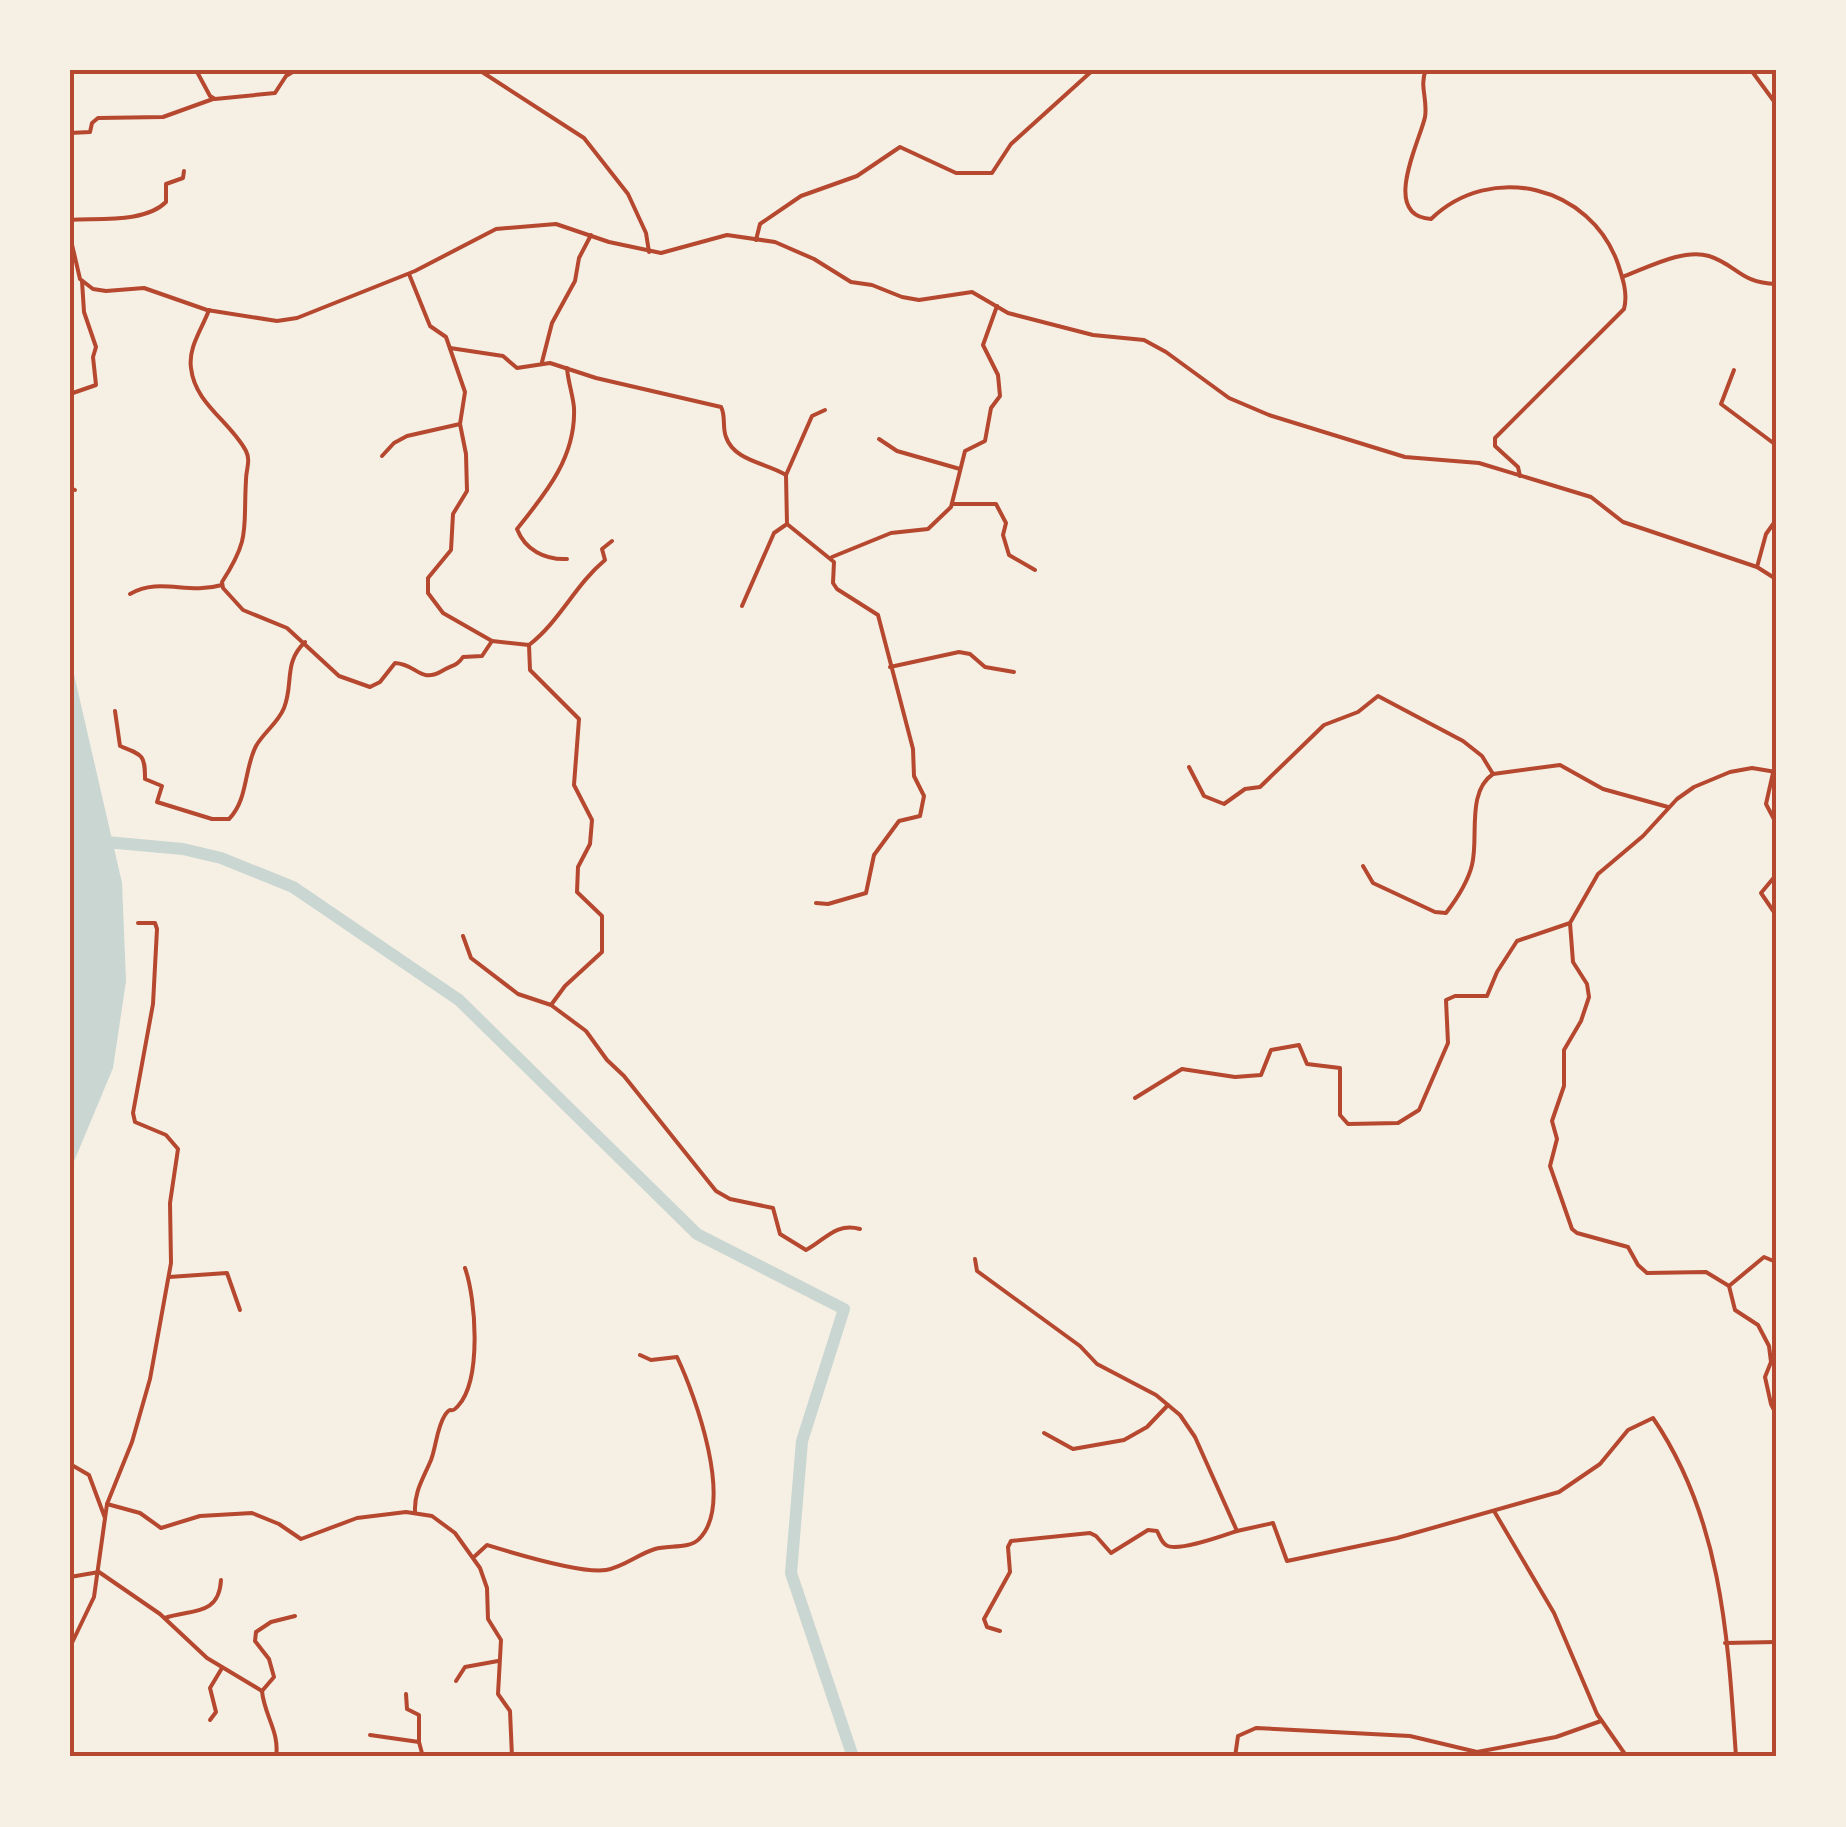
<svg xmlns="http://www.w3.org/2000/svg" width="1846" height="1827" font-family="'Libre Baskerville',serif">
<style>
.water{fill:#c9d6d2}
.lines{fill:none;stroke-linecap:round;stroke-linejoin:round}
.river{stroke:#c9d6d2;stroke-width:12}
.minor{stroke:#b5482f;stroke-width:4}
.tertiary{stroke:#b5482f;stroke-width:4}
.neatline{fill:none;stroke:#b5482f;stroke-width:4}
</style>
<rect width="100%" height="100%" fill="#f6efe4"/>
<!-- water -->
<path class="water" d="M 70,657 L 122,883 L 126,981 L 113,1068 L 70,1171 Z"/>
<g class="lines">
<!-- river -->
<path class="river" d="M 70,846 L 106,842 L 183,849 L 221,858 L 293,887 L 459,1000 L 697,1234 L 844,1309 L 802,1441 L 791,1573 L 853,1757"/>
<!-- minor -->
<g class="minor">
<path d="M 196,70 L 210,96 L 215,99 L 275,93 L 286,76 L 296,70"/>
<path d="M 479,70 L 584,138 L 628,194 L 646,233 L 649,252"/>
<path d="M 1426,70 C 1419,85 1428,100 1425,117 C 1420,141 1380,216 1431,219 C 1491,161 1591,186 1618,264 C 1623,279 1628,294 1624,309 L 1495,438 L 1495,446 L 1518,467 L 1520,476"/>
<path d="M 1751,70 L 1776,104"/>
<path d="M 70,133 L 90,132 L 92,123 L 98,118 L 163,117 L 213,99"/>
<path d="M 70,220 C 99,218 145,223 166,202 L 166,184 L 183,178 L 184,171"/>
<path d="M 756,240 L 760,224 L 801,196 L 857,176 L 900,147 L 956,173 L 992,173 L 1011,144 L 1093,70"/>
<path d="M 409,274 L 430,326 L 446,337 L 465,392 L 460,424 L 466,454 L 467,491 L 453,514 L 451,550 L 428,578 L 428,593 L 443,613 L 492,641 L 529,645 C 560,621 575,585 605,560 L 602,549 L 612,541"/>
<path d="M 1622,277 C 1647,268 1683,248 1709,256 C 1737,265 1740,283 1776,284"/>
<path d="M 209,310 C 202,329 188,347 191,368 C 195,404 230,421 246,451 C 251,461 246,469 246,480 C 243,530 251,537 222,582 L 223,588 L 243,610 L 287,628 L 339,676 L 370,687 L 380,682 L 395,663 C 417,664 420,684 442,671 C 452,665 457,666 463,657 L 482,656 L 492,641"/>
<path d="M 450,348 L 503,356 L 517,368 L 550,363 L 596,378 L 721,407 C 726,416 722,427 726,437 C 734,461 767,463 786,475 L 787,524 L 834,562 L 833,583 L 837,589 L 878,615 L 913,749 L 914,776 L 924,796 L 920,816 L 899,821 L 874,855 L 866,893 L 828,904 L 816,903"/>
<path d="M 542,362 L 552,323 L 575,281 L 579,258 L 591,235"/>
<path d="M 1734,370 L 1721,404 L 1776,445"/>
<path d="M 70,394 L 96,385 L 93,357 L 96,347 L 84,312 L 82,281"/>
<path d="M 879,439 L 897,451 L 960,469"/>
<path d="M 382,456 L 394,443 L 407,436 L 460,424"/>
<path d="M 786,475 L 812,416 L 825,410"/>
<path d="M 70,488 L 75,490"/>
<path d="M 952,504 L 996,504 L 1006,523 L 1003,535 L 1009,555 L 1035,570"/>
<path d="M 832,557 L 891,533 L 928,529 L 951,507 L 965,451 L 985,441 L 991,408 L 1000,396 L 998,375 L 983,345 L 997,306"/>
<path d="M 567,559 C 545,560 525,550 517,529 C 546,493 576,457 574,408 C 573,395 568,382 567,368"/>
<path d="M 1757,567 L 1766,534 L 1776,520"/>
<path d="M 130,594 C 160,577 187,595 222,585"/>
<path d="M 742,606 L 774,533 L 787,524"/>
<path d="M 529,645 L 530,670 L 579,719 L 574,785 L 592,820 L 590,844 L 578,867 L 577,892 L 602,916 L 602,952 L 565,986 L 551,1005 L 586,1031 L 607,1060 L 624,1076 L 716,1191 L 730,1199 L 773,1208 L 780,1234 L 806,1250 C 825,1240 836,1222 860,1229"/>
<path d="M 890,667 L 959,652 L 970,654 L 985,667 L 1014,672"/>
<path d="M 115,711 L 120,746 C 143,755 145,755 145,779 L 162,786 L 157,802 L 212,819 L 229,819 C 248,800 244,769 256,746 C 264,732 278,723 284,708 C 294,683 283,663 305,642"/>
<path d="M 1189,767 L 1204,796 L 1224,804 L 1245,789 L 1260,787 L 1324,725 L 1358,712 L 1378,696 L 1463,741 L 1482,756 L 1493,774 L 1560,765 L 1603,789 L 1668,807"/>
<path d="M 1773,773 L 1766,804 L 1776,823"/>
<path d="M 1363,866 L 1373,883 L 1435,912 L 1446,913 C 1456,900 1468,881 1472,865 C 1479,838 1466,792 1493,774"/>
<path d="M 1776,875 L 1761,893 L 1776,915"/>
<path d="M 1570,923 L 1573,962 L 1587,984 L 1589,997 L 1581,1021 L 1564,1050 L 1564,1086 L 1552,1121 L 1557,1139 L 1550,1166 L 1572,1229 L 1577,1233 L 1628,1247 L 1638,1265 L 1647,1273 L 1706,1272 L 1729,1286 L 1735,1310 L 1758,1325 L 1769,1346 L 1771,1362 L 1765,1377 L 1771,1404 L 1776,1414"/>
<path d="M 463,936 L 471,958 L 518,994 L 551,1005"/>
<path d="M 1135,1098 L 1182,1069 L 1235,1077 L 1261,1075 L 1271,1050 L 1299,1045 L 1307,1064 L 1340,1068 L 1340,1115 L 1348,1124 L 1398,1123 L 1419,1110 L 1448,1043 L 1446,1000 L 1455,996 L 1487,996 L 1497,972 L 1517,941 L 1570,923 L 1598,874 L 1643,836 L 1677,799 L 1694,787 L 1730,772 L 1752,768 L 1776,772"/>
<path d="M 975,1259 L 977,1271 L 1080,1346 L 1097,1364 L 1156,1395 L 1180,1415 L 1195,1437 L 1237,1531 L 1273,1523 L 1287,1561 L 1397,1538 L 1559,1492 L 1600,1464 L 1628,1430 L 1653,1418 C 1722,1519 1728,1638 1736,1757"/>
<path d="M 169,1277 L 227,1273 L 240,1310"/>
<path d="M 1729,1286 L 1764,1257 L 1776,1262"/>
<path d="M 1044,1433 L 1073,1449 L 1124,1440 L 1147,1427 L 1168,1405"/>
<path d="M 70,1464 L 89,1475 L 105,1518"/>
<path d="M 107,1504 L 140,1513 L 161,1528 L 200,1516 L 252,1513 L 279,1524 L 301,1539 L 357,1518 L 406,1512 L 432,1516 L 455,1533 L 480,1568 L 487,1588 L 488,1619 L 501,1640 L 498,1694 L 510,1711 L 512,1757"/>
<path d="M 1494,1511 L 1554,1613 L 1597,1714 L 1627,1757"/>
<path d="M 415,1512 C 414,1492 423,1479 431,1460 C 436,1447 437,1427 445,1415 C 453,1404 449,1416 458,1406 C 482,1380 476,1299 465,1268"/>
<path d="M 475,1556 L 487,1545 C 513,1553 581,1574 606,1570 C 624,1567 638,1554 655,1549 C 668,1545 690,1549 699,1539 C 735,1504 695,1395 677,1357 L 651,1360 L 640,1355"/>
<path d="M 70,1577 L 99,1572 L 160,1614 L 207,1658 L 262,1691 C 264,1715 280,1732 276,1757"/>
<path d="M 165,1618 C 190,1609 219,1617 221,1580"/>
<path d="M 1000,1631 L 987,1627 L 984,1619 L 1010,1572 L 1008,1547 L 1011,1541 L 1090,1533 L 1096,1536 L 1111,1553 L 1148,1530 L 1157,1531 C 1160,1536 1161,1542 1166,1545 C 1176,1553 1225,1535 1237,1531"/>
<path d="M 1725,1643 L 1776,1642"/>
<path d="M 70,1647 L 94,1597 L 107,1504 L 132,1442 L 150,1379 L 171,1263 L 170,1203 L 178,1149 L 166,1135 L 135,1122 L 133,1113 L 153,1004 L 157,929 L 155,923 L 138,923"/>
<path d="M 456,1681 L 465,1667 L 498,1661"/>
<path d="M 262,1691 L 274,1677 L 269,1659 L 255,1641 L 256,1632 L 271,1622 L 295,1616"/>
<path d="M 406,1694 L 407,1709 L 419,1715 L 419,1742 L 423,1757"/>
<path d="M 210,1720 L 216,1712 L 210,1688 L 222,1668"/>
<path d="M 370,1735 L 419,1742"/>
<path d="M 1235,1757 L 1238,1736 L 1256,1728 L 1410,1736 L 1477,1752 L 1556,1737 L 1601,1721"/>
</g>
<!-- tertiary -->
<path class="tertiary" d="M 70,236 L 80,279 L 93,289 L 106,291 L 144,288 L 207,310 L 277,321 L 297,318 L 415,271 L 496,229 L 556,224 L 609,242 L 661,253 L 727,235 L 775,242 L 814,259 L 851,282 L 872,285 L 902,297 L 919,300 L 972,292 L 1008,313 L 1093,335 L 1144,340 L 1166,352 L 1229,398 L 1269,415 L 1405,457 L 1479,463 L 1591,497 L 1623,522 L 1757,567 L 1776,579"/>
</g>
<!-- border -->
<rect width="1846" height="1827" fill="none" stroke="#f6efe4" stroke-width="145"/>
<rect x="72" y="72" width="1702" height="1682" class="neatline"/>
</svg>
